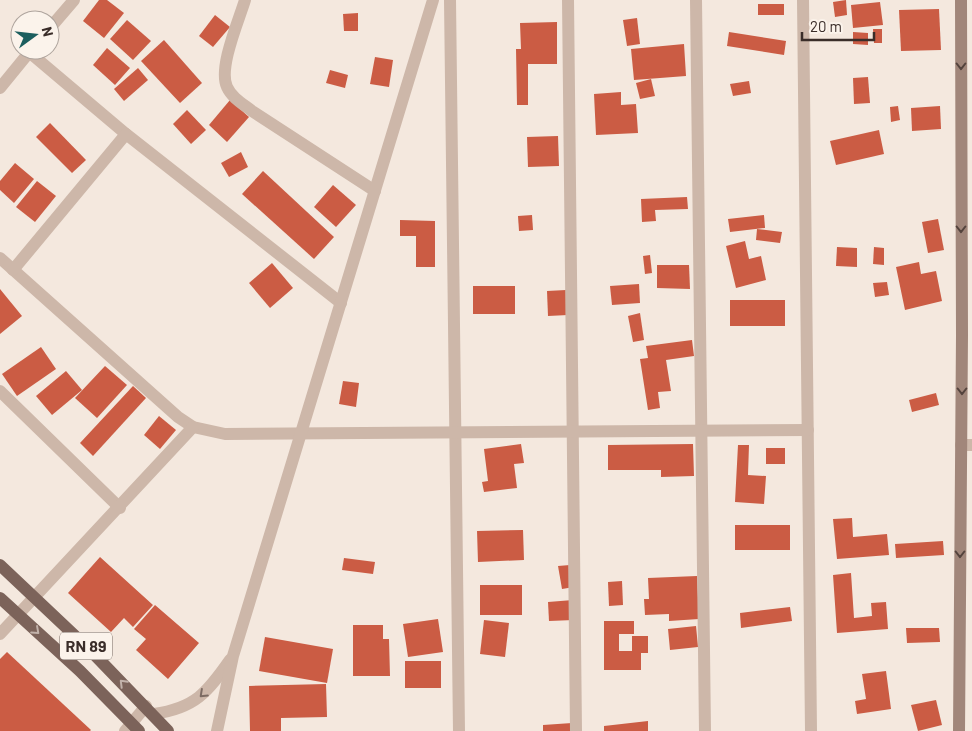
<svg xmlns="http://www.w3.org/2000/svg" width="972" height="731" font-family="Barlow,sans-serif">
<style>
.building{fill:#cb5c44}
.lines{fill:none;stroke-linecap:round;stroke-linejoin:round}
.street{stroke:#cdb7a9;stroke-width:12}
.secondary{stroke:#a1867a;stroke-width:12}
.primary{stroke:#7c635a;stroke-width:12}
.oneway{stroke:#54433d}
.oneway2{stroke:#c2b2aa}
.oneway3{stroke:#7c6b63}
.labels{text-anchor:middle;stroke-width:4.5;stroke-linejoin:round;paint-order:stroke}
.shield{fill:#fbf3eb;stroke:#746863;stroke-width:1}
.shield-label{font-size:16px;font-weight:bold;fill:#3a2d29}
</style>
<rect width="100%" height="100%" fill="#f4e8de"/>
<!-- building -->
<g class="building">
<path d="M 99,0 L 107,0 L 124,13 L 104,38 L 83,21 Z"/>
<path d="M 846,0 L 847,15 L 835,17 L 833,2 Z"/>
<path d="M 880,2 L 883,25 L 853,28 L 851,5 Z"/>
<rect x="758" y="4" width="26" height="11"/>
<path d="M 939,9 L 941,50 L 901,51 L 899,10 Z"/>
<path d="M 358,13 L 358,31 L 344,31 L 343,14 Z"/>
<path d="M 215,15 L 230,27 L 213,47 L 199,36 Z"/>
<path d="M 637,18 L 640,44 L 627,46 L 623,20 Z"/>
<path d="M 127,20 L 151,41 L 133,60 L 110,39 Z"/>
<path d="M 557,22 L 557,64 L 528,64 L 528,105 L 517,105 L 516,49 L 521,49 L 520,23 Z"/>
<path d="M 873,29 L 882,29 L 882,43 L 874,43 Z"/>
<path d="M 729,32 L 786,41 L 784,55 L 727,46 Z"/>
<path d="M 853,32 L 868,33 L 868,45 L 853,44 Z"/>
<path d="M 164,40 L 202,83 L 180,103 L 141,61 Z"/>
<path d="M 684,44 L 686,76 L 634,80 L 631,49 Z"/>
<path d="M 107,48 L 130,68 L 115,85 L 93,65 Z"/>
<path d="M 375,57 L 393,60 L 389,87 L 370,84 Z"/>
<path d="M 138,68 L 148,80 L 124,101 L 114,89 Z"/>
<path d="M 330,70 L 348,75 L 345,88 L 326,83 Z"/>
<path d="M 868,77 L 870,103 L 854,104 L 853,78 Z"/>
<path d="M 651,79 L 655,96 L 640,99 L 636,83 Z"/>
<path d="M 749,81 L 751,93 L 733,96 L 730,84 Z"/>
<path d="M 621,92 L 621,105 L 636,104 L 638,133 L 596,135 L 594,94 Z"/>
<path d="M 230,100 L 249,117 L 227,142 L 209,125 Z"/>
<path d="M 898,106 L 900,120 L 891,122 L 890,107 Z"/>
<path d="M 940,106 L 941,129 L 912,131 L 911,108 Z"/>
<path d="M 187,110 L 206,130 L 191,144 L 173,124 Z"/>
<path d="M 50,123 L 86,160 L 72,173 L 36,137 Z"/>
<path d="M 879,130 L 884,154 L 836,165 L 830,141 Z"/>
<path d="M 558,136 L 559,166 L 528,167 L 527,137 Z"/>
<path d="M 241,152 L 248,167 L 229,177 L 221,163 Z"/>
<path d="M 15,163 L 34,179 L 14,203 L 0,190 L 0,181 Z"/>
<path d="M 263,171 L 334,237 L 314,259 L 242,194 Z"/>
<path d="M 37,181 L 56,196 L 35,222 L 16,207 Z"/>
<path d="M 333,185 L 356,205 L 336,227 L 314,207 Z"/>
<path d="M 687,197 L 688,209 L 655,210 L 656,221 L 642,222 L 641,199 Z"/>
<path d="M 532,215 L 533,230 L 519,231 L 518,216 Z"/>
<path d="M 764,215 L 765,228 L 730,232 L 728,219 Z"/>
<path d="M 938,219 L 944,250 L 928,253 L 922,222 Z"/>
<path d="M 400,220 L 435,221 L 435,267 L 416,267 L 416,236 L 400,236 Z"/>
<path d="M 757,229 L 782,232 L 780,243 L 756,240 Z"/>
<path d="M 745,241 L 749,259 L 761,256 L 766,280 L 736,288 L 726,246 Z"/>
<path d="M 837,247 L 857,248 L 857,267 L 836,266 Z"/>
<path d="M 874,247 L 884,248 L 884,265 L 873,264 Z"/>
<path d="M 650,255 L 652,273 L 645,274 L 643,256 Z"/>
<path d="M 919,262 L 921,274 L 936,271 L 942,301 L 905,310 L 896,267 Z"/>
<path d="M 272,263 L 293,288 L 270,308 L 249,283 Z"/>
<path d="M 657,265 L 689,265 L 690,289 L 657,288 Z"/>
<path d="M 887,282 L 889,295 L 875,297 L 873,283 Z"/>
<path d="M 639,284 L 640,303 L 612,305 L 610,286 Z"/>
<rect x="473" y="286" width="42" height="28"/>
<path d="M 0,289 L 22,316 L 0,334 Z"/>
<path d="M 566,290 L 568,315 L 548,316 L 547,291 Z"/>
<rect x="730" y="300" width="55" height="26"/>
<path d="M 640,313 L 644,340 L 633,342 L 628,316 Z"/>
<path d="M 692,340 L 694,356 L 666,360 L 671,391 L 658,392 L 660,408 L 648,410 L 640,359 L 648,358 L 646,346 Z"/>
<path d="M 41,347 L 56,369 L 17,396 L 2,374 Z"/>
<path d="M 105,366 L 127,385 L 97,418 L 75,398 Z"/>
<path d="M 66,371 L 82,390 L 52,415 L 36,396 Z"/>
<path d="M 343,381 L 359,383 L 356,407 L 339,404 Z"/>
<path d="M 133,386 L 146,398 L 93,456 L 80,443 Z"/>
<path d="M 936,393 L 939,405 L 912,412 L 909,400 Z"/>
<path d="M 159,416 L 176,430 L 160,449 L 144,435 Z"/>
<path d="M 521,444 L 524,463 L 514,464 L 517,488 L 484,492 L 482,482 L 488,481 L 484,449 Z"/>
<path d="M 693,444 L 694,476 L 661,477 L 661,470 L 608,470 L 608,445 Z"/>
<path d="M 738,445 L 749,445 L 748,475 L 766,476 L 764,504 L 735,502 Z"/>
<rect x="766" y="448" width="19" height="16"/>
<path d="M 852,518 L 853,537 L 887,534 L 889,555 L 837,559 L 833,519 Z"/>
<rect x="735" y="525" width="55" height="25"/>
<path d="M 523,530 L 524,560 L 478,562 L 477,531 Z"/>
<path d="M 943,541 L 944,555 L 896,558 L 895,544 Z"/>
<path d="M 100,557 L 153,605 L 133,627 L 124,618 L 111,632 L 68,593 Z"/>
<path d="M 344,558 L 375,562 L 373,574 L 342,570 Z"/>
<path d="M 570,565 L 574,587 L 562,589 L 558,566 Z"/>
<path d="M 851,573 L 854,618 L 872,616 L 871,603 L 886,602 L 888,629 L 837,633 L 833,575 Z"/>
<path d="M 697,576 L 699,619 L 669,621 L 669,614 L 645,615 L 644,599 L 649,599 L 648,578 Z"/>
<path d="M 622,581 L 623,605 L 609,606 L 608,582 Z"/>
<rect x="480" y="585" width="42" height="30"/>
<path d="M 573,600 L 574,620 L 549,621 L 548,602 Z"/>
<path d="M 155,605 L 199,643 L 168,679 L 136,650 L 146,639 L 134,629 Z"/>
<path d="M 790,607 L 792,621 L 741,628 L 740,613 Z"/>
<path d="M 438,619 L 443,652 L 408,657 L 403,624 Z"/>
<path d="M 484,620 L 509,623 L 505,657 L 480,654 Z"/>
<path d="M 604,621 L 634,621 L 634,634 L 619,634 L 619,651 L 632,651 L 632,636 L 648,636 L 648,653 L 641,653 L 641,670 L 604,670 Z"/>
<path d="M 353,625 L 383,625 L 383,639 L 389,639 L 390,676 L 353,676 Z"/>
<path d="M 696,626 L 698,647 L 670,650 L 668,629 Z"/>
<path d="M 906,628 L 939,628 L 940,642 L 907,643 Z"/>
<path d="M 265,637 L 333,649 L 327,683 L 259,671 Z"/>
<path d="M 7,652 L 91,730 L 90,731 L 0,731 L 0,659 Z"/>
<rect x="405" y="661" width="36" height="27"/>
<path d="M 886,671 L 891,709 L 857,714 L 855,701 L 866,699 L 862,674 Z"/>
<path d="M 326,684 L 327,717 L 281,718 L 281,731 L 250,731 L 249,686 Z"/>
<path d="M 936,700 L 942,725 L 918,731 L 911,705 Z"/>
<path d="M 648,721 L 648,731 L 604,731 L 604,726 Z"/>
<path d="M 572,723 L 572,731 L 543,731 L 543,725 Z"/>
</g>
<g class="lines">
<!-- street -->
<g class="street">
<path d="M 245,0 C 239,20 218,68 227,87 C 232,98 243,104 252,111 L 375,191"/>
<path d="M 450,0 L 459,731"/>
<path d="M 568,0 L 576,731"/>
<path d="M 696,0 L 705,731"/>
<path d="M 803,0 L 811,731"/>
<path d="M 50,28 L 74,0"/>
<path d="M 29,52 L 126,134 L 341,303"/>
<path d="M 0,88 L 31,50"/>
<path d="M 0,258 L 178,417 L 193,427 L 225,434 L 808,430"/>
<path d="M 13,270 L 126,134"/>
<path d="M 0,391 L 120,508"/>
<path d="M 961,445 L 972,445"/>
<path d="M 0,634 L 193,427"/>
<path d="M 154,714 C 195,708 207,693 230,660"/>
<path d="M 125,731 L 146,706"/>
<path d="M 217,731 L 233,656 L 433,0"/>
</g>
<!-- secondary -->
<path class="secondary" d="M 959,731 L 962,335 L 961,0"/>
<!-- primary -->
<g class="primary">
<path d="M 0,565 L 90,650 L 168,731"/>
<path d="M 0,598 L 80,671 L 139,731"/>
</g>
</g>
<!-- one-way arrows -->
<defs><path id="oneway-chevron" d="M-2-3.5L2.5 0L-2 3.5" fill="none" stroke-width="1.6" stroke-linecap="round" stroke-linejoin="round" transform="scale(1.25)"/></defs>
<g class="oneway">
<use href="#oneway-chevron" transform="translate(961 66) rotate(90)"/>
<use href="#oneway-chevron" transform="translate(961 229) rotate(90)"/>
<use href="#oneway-chevron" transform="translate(962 391) rotate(90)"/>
<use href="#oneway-chevron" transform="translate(960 554) rotate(90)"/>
</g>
<g class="oneway2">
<use href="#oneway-chevron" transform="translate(36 631) rotate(42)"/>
<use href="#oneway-chevron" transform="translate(123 683) rotate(-135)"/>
</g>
<use class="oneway3" href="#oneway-chevron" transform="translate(203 694) rotate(137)"/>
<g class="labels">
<!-- shield labels -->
<rect class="shield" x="60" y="632.5" width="52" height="27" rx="4"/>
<g class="shield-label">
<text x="86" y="652">RN 89</text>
</g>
</g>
<!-- north arrow -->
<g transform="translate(35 35) rotate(75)"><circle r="24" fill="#fbf3eb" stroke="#aea49d"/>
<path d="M0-4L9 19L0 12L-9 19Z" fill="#1c5e5e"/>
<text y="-8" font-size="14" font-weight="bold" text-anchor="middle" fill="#3a2d29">N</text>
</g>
<!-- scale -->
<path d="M802 32v8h72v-8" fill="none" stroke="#3a2d29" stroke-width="2.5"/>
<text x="810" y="32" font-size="15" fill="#3a2d29" stroke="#fbf3eb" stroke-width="4" paint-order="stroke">20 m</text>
</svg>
